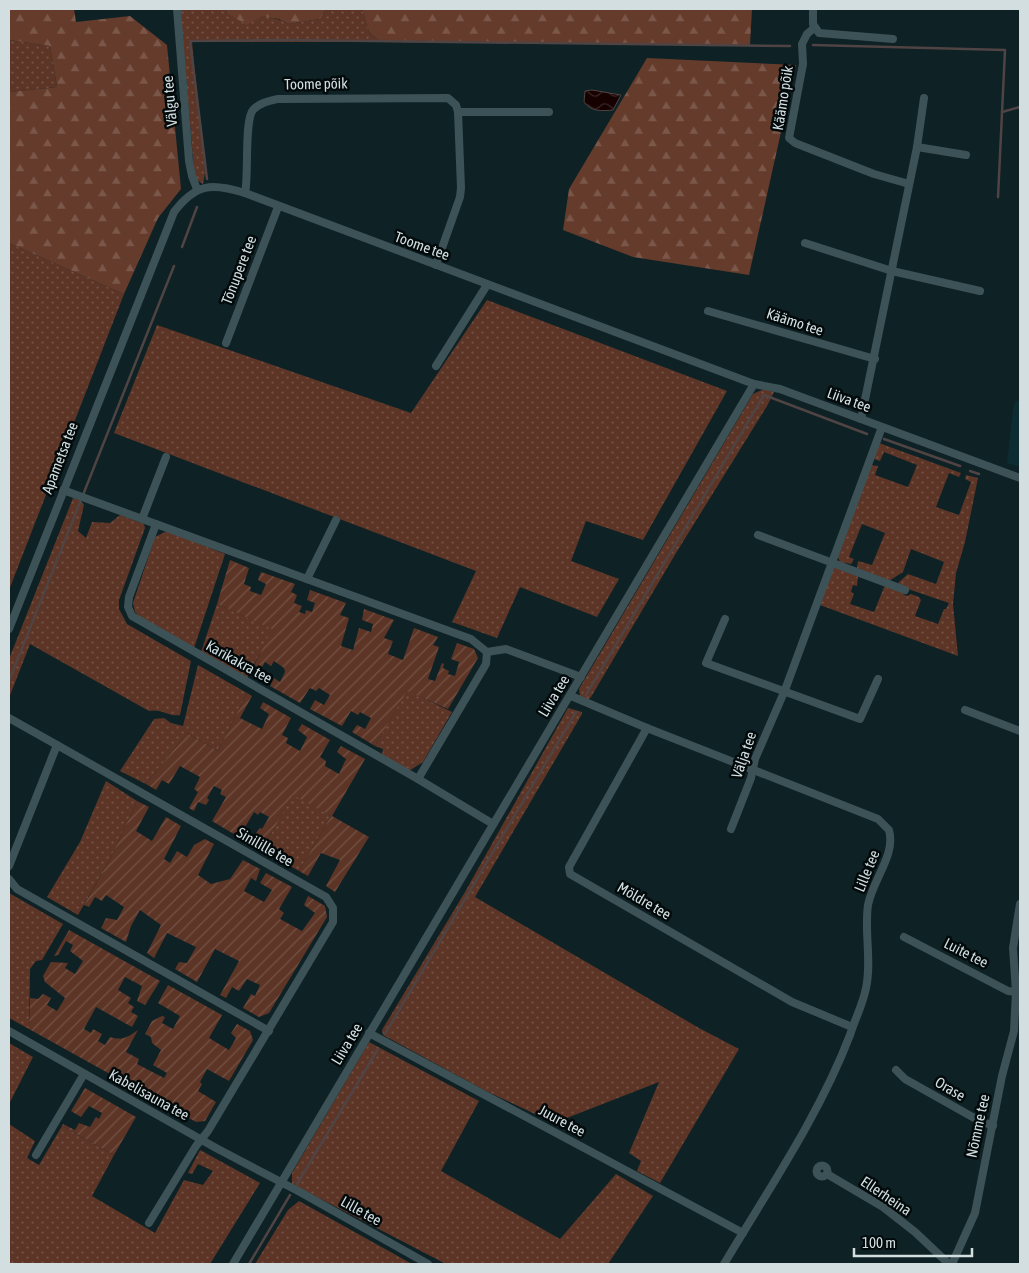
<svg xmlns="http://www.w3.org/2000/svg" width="1029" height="1273" font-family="'Asap Condensed',sans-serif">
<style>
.built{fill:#0d2c31}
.grass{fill:url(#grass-dots)}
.forest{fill:url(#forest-firs)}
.garden{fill:url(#garden-furrows)}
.water{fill:url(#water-waves);stroke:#4f4343}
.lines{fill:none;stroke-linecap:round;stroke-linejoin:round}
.stream{stroke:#4f4343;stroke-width:2.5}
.street{stroke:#3d5256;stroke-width:8}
.labels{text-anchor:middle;stroke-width:5;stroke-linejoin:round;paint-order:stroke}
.street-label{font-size:15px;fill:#d2dee0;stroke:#030a0b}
</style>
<defs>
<pattern id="grass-dots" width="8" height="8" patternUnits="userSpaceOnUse" patternTransform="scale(1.25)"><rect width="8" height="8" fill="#5d3526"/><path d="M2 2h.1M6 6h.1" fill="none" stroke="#735245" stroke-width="1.8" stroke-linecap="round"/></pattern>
<pattern id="forest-firs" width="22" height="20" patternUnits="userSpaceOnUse" patternTransform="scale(1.25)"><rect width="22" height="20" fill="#653b2b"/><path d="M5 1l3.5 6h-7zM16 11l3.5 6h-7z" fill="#7a5749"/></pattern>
<pattern id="garden-furrows" width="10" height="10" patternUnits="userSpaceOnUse" patternTransform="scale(1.25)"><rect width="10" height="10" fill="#5d3526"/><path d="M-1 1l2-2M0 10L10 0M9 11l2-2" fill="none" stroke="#735245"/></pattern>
<pattern id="water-waves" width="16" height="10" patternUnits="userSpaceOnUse" patternTransform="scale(1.25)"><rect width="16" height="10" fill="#170000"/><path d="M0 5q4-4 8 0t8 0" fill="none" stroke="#382525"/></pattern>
</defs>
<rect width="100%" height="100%" fill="#0e2125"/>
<!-- built -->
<path class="built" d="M 1016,400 L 1020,402 L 1020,467 L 1007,463 L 1013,409 Z"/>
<!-- grass -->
<g class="grass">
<path d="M 180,9 L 226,9 L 227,13 C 248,15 271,14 289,24 L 320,19 L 326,9 L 362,9 L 369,32 L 381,42 L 192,42 L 205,173 L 203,184 L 197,180 L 194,170 Z"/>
<path d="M 9,40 L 50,46 L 57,87 L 9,92 Z"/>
<path d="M 9,243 L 124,294 L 9,590 Z"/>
<path d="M 487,300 L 727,391 L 643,540 L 586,521 L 571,561 L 619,579 L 597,617 L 520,587 L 497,638 L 452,622 L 476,571 L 114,433 L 157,325 L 411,413 Z"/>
<path d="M 764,389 L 774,392 L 767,406 L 676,553 L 591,697 L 588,700 L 580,696 L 579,689 L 753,394 Z"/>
<path d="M 879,443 L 961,473 L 959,477 L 949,473 L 936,507 L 959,515 L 971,482 L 965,479 L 966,475 L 978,478 L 965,542 L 956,573 L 953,604 L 958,656 L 820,605 L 832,569 L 836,567 L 858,576 L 857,586 L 853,585 L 851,592 L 854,594 L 850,604 L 874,612 L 885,585 L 904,592 L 903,594 L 907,596 L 911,594 L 919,597 L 921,600 L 915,616 L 938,624 L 944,609 L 946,609 L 949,603 L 905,588 L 898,583 L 908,574 L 936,584 L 944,562 L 911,549 L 903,572 L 889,581 L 857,568 L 858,561 L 872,565 L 885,533 L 862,524 L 849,557 L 854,559 L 851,564 L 840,562 L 838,557 L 871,465 L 878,466 L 875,475 L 908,487 L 917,465 L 884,452 L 880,461 L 874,459 Z"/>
<path d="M 73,498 L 79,499 L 84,505 L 78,531 L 86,538 L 92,522 L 110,523 L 120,515 L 144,524 L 145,528 L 119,600 L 119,609 L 127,624 L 191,661 L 180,715 C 169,717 161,708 149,711 L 30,644 L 9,698 L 9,659 Z"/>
<path d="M 167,531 L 225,554 L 194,648 L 141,618 L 135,612 L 133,603 L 155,537 Z"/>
<path d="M 217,604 L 273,629 L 247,678 L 201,652 Z"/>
<path d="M 198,665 L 247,693 L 218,751 L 187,733 L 146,784 L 120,771 L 154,719 L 164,718 L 171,723 L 183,726 Z"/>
<path d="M 407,690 L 452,712 L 423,762 L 409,771 L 382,755 L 383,749 L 375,746 Z"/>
<path d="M 568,708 L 582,712 L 582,714 L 475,897 L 699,1028 L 739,1049 L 660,1183 L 637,1171 L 641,1161 L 629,1153 L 659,1082 L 554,1123 L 484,1090 L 383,1035 L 382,1030 L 465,892 Z"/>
<path d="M 106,781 L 137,801 L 111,857 L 78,915 L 47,897 L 80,842 Z"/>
<path d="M 293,794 L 331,816 L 299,871 L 262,850 Z"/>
<path d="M 9,893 L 63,924 L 42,960 L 36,961 L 30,969 L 29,1029 L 9,1018 Z"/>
<path d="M 369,1042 L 479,1101 L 441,1171 L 560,1239 L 616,1174 L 653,1196 L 608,1264 L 446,1264 L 292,1184 L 292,1173 Z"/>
<path d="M 9,1043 L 33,1057 L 9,1104 Z"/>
<path d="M 9,1124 L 35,1141 L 27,1158 L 39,1165 L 62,1126 L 114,1155 L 92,1196 L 155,1233 L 184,1180 L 203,1185 L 213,1171 L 198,1164 L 192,1174 L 188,1173 L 200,1150 L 260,1183 L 210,1264 L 9,1264 Z"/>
<path d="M 299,1201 L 412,1264 L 255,1264 L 288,1210 Z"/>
</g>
<!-- forest -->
<g class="forest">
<path d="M 9,9 L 74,9 L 76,22 L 130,16 L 167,45 L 181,189 L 158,218 L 124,294 L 9,243 L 9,92 L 57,87 L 50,46 L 9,40 Z"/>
<path d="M 226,9 L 326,9 L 320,19 L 289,24 L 279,19 L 262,16 L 247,25 L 227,13 Z"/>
<path d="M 362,9 L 752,9 L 750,45 L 381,42 L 369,32 Z"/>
<path d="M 647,58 L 796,65 L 749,275 L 633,257 L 563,230 L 569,189 Z"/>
</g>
<!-- garden -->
<g class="garden">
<path d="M 230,560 L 249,568 L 244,584 L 251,587 L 250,591 L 261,595 L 266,584 L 258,580 L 261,572 L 295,584 L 291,592 L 297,595 L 294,603 L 302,606 L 299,612 L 305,614 L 306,610 L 312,612 L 315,603 L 307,600 L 310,590 L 346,603 L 340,615 L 349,618 L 341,646 L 353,650 L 359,628 L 371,632 L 373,624 L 362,620 L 364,609 L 394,620 L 384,638 L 393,641 L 388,654 L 403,660 L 414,628 L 438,637 L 433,645 L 439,647 L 428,679 L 435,681 L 442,663 L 444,664 L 443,668 L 449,671 L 448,674 L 455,676 L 459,662 L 451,659 L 457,643 L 474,649 L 478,658 L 448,709 L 407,691 L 375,746 L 352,732 L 357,725 L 365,729 L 371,718 L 360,712 L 358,715 L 351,711 L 342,726 L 310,709 L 315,700 L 324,705 L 330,695 L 319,688 L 316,691 L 310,688 L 300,703 L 270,686 L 274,678 L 280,682 L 285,672 L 284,668 L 274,661 L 271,666 L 265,662 L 256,678 L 250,674 L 272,629 L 217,604 Z"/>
<path d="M 247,693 L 252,696 L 240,718 L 262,729 L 269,714 L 260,708 L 263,702 L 291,718 L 282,735 L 288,738 L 286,743 L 300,751 L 307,737 L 298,730 L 302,724 L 330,740 L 320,757 L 326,761 L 325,766 L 339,774 L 346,759 L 337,752 L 341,746 L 365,759 L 332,816 L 369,837 L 335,892 L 326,886 L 340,860 L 321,853 L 308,876 L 299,871 L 331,816 L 293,795 L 262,850 L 258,848 L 263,839 L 256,833 L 260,828 L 262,829 L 269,817 L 260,812 L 258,815 L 254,812 L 239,837 L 212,821 L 226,797 L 220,794 L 222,790 L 214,786 L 207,798 L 209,800 L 206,805 L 198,802 L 194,811 L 189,808 L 198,792 L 194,789 L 200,777 L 180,766 L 169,784 L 162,780 L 156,790 L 146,784 L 187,733 L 218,751 Z"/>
<path d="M 137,801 L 149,807 L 136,831 L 152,841 L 166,817 L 181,826 L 164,859 L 170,863 L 177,851 L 187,857 L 194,845 L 205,839 L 214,844 L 198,875 L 211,884 L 230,879 L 243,860 L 260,869 L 256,881 L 251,878 L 244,891 L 264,902 L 272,890 L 260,883 L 266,873 L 292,887 L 279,909 L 284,913 L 280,919 L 302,931 L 315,913 L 304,905 L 308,896 L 325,906 L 327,917 L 269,1013 L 259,1017 L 243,1008 L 251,994 L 255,996 L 260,985 L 247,979 L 239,991 L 232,987 L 226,998 L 220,995 L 239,961 L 215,949 L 197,982 L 175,969 L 179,962 L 187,963 L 196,947 L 167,933 L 154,958 L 147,953 L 161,925 L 140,910 L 131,926 L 126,942 L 101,928 L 106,918 L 117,920 L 124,907 L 106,895 L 102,901 L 95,897 L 89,907 L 84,905 L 111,857 Z"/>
<path d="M 69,930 L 160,981 L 145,1005 L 137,1001 L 142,986 L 125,977 L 118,990 L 131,998 L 128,1003 L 134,1007 L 131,1012 L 138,1016 L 132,1027 L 96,1007 L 84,1029 L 91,1033 L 93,1029 L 102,1034 L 98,1041 L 105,1045 L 110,1037 C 122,1041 128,1037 138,1030 L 126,1052 L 139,1059 L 137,1064 L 164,1078 L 167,1073 L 153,1065 L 161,1050 L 152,1043 L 151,1037 L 145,1034 L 152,1021 L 162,1016 L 165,1017 L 162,1023 L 173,1029 L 180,1016 L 158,1003 L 168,985 L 222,1015 L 209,1038 L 229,1050 L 236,1038 L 231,1033 L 237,1024 L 250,1031 L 253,1040 L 229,1081 L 207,1069 L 200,1082 L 202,1084 L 198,1091 L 216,1102 L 205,1121 L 196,1122 L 29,1029 L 30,998 L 38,999 L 43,994 L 51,998 L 47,1005 L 57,1011 L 65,998 L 45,982 L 43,976 L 51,962 L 68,963 L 65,968 L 75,974 L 83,961 L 70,951 L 73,945 L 66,941 L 58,955 L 54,956 Z"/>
<path d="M 85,1088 L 136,1117 L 114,1155 L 62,1126 L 63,1124 L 75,1130 L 79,1123 L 90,1127 L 96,1117 L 99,1119 L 102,1113 L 89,1106 L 81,1117 L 71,1111 Z"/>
</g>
<!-- water -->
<path class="water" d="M 592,90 L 621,95 L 613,110 C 602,111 591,112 584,102 L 585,91 Z"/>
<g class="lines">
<!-- stream -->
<g class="stream">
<path d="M 813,45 L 1005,50 L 998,197"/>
<path d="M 1002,112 L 1020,107"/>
<path d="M 207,179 L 190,41 L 291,40 L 790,46"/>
<path d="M 182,247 L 197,207"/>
<path d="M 884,439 L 960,466"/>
<path d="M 970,471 L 979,474"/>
<path d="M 9,681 L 174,266"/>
<path d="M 586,695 L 764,395 L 867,434"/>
<path d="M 385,1034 L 576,712"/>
<path d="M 297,1184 L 378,1049"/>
<path d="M 249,1264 L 290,1195"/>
</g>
<!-- street -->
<g class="street">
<path d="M 177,9 L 189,161 L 192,176 L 197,189"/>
<path d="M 813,9 L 813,24 L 819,33 L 893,39"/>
<path d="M 814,28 L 807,34 L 802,44 L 803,64 L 789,138 L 795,143 L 874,174 L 909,184"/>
<path d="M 458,112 L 549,112"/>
<path d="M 917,147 L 966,155"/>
<path d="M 245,193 C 249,175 244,120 253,110 C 259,103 269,101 278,99 L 448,98 L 456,105 L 458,112 L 461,188 L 460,197 L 436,265"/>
<path d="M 805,243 L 892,271 L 980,291"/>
<path d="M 708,311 L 875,359"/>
<path d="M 226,343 L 278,207"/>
<path d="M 436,366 L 487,285"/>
<path d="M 861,419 L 917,147 L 924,98"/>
<path d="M 63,490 L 156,524"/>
<path d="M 142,519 L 166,457"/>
<path d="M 758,535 L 905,590"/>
<path d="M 307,579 L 336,520"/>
<path d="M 725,619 L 706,663 L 860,719 L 878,679"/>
<path d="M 9,629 L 174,212 C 196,183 212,183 245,193 L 754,384 L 780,389 L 1020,478"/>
<path d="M 571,696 L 647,728 L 878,819 L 889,830 C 896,855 873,879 868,905 C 864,932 872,961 866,988 C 863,1004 855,1019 850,1035 C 819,1116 768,1190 724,1264"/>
<path d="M 965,710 L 1020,731"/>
<path d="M 9,718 L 57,745"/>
<path d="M 647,728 L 569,867 L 570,874 L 792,1002 L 852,1027"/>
<path d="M 418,779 L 486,664 L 487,652"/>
<path d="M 493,824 L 418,779 L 132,616 L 128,607 L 129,597 L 156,524 L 471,639 L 487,652 L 506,649 L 581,677"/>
<path d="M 731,829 L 751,778 L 755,759 L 785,690 L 882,427"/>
<path d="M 9,866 L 57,745 L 326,897 L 333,908 L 333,922 L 208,1131 L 196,1146 L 149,1223"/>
<path d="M 9,879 L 17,889 L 269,1031"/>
<path d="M 904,937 L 1008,991 L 1016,992"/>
<path d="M 9,1031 L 216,1148 L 300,1192 L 428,1264"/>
<path d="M 369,1033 L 743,1233"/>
<path d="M 896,1070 L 905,1079 L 976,1119 L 993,1126"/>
<path d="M 36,1155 L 84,1074"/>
<circle cx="822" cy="1171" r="5.5"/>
<path d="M 827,1174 L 883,1207 L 915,1232 L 949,1264"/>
<path d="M 233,1264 L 754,384"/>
<path d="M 952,1264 L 975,1213 L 1002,1076 L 1014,1031 L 1016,992 L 1013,948 L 1020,904"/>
</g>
</g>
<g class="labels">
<!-- street labels -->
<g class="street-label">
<text transform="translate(316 84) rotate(-1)" y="5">Toome põik</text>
<text transform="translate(783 98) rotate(-81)" y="5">Käämo põik</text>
<text transform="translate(170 101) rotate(-95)" y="5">Välgu tee</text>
<text transform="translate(422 246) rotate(20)" y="5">Toome tee</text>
<text transform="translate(239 270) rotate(-69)" y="5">Tõnupere tee</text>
<text transform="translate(795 322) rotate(18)" y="5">Käämo tee</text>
<text transform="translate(849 400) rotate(20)" y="5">Liiva tee</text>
<text transform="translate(60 458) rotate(-69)" y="5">Apametsa tee</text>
<text transform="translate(239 662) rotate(29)" y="5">Karikakra tee</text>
<text transform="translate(554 696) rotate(-59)" y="5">Liiva tee</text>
<text transform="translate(744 755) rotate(-71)" y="5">Välja tee</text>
<text transform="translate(265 847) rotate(30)" y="5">Sinilille tee</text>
<text transform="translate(867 871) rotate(-68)" y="5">Lille tee</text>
<text transform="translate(644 901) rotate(30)" y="5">Möldre tee</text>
<text transform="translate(966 953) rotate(27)" y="5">Luite tee</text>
<text transform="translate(347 1044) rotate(-59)" y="5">Liiva tee</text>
<text transform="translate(950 1089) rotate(30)" y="5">Orase</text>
<text transform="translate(149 1095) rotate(29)" y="5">Kabelisauna tee</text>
<text transform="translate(562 1121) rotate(28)" y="5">Juure tee</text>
<text transform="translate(978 1126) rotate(-78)" y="5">Nõmme tee</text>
<text transform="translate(886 1196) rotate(34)" y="5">Ellerheina</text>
<text transform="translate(361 1211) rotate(29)" y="5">Lille tee</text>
</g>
</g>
<!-- border -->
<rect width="1029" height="1273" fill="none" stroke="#d2dee0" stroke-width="20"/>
<!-- scale -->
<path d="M854 1248v8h118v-8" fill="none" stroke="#d2dee0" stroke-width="2.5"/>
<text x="862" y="1248" font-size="15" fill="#d2dee0" stroke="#030a0b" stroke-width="4" paint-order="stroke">100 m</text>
</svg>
